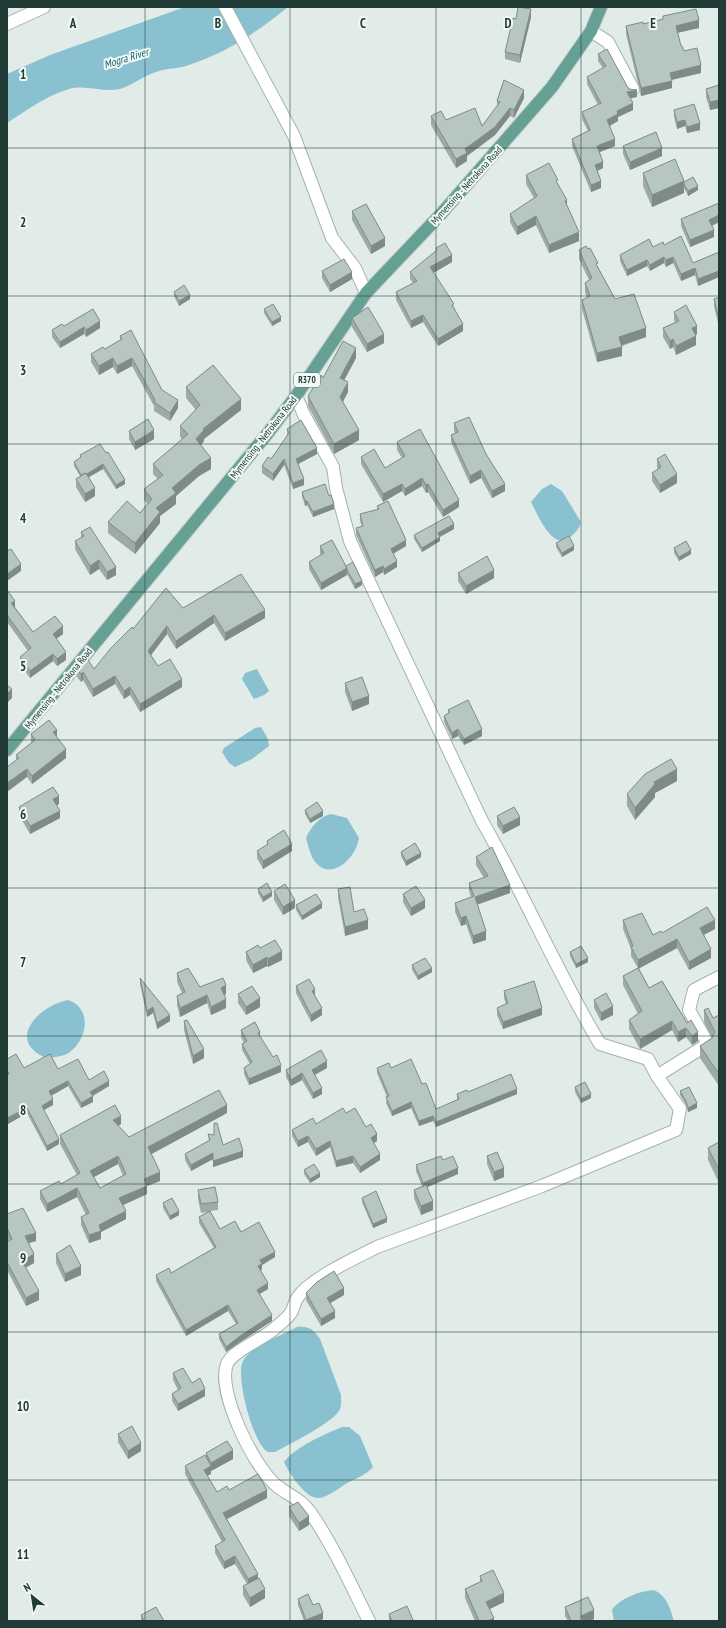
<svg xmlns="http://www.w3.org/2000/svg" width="726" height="1628" font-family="'PT Sans Narrow',sans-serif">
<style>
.water{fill:#89c1d0}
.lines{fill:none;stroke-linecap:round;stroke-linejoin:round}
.minor-casing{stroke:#a4b3ae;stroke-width:14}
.major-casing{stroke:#c1c8c7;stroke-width:14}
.minor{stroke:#fff;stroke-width:12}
.major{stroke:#66a095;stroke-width:12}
.wall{fill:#9daaa5;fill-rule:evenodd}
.shaded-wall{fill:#7f8b86}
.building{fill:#b6c6c0;stroke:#7f8b86;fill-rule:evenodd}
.grid{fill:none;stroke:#213c36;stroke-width:1;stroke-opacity:0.55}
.labels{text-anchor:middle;stroke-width:4;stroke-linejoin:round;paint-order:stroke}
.shield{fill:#f1f8f5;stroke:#5f746f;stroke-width:1}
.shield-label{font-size:9px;font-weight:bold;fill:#213c36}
.street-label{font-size:10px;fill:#213c36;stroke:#f1f8f5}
.water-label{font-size:11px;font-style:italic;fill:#1d6276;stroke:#f1f8f5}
.grid-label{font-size:13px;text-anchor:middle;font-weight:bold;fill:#213c36;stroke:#f1f8f5;stroke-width:4;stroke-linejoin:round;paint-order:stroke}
</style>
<rect width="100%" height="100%" fill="#e1ebe7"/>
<!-- water -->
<g class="water">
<path d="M 185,7 L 288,7 C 257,32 226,53 189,65 C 178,69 166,68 156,72 C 143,76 133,85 120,89 C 103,93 86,84 69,89 C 47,95 26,111 7,123 L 7,74 L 50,55 Z"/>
<path d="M 551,484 L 562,491 L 581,522 C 579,529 575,533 570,537 C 553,553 537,513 531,502 L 542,489 Z"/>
<path d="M 257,669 L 269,691 L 264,695 L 254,699 L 242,679 L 245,673 Z"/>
<path d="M 261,727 L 268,739 L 269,746 L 252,759 L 235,767 L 229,763 L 222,752 L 224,748 L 255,728 Z"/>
<path d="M 331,814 L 347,818 L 359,838 C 356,860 327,885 312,857 C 309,851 308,844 306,838 C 310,828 320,816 331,814 Z"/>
<path d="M 68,1000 C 92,1008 88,1038 70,1052 C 63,1057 54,1057 46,1058 C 5,1041 39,1005 68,1000 Z"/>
<path d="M 297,1327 C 309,1326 313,1329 320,1339 L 341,1395 C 341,1401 342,1406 339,1411 C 330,1424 290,1444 275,1452 L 268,1452 C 253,1444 235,1377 243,1361 C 250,1346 283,1335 297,1327 Z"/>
<path d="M 342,1427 L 349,1427 L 360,1436 L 373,1467 C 366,1475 357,1478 347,1483 C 339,1488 329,1496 320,1498 C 306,1500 289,1473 284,1462 C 295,1447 325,1434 342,1427 Z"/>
<path d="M 654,1590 C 667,1596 670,1608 674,1621 L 614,1621 L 612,1610 C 620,1598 640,1591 654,1590 Z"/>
</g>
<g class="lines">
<defs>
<g id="minor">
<path d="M 225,7 L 294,136 L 332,238 L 355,268 L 366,293"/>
<path d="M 7,24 L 44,7"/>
<path d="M 591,31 L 608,42 L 633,89"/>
<path d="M 296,396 L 304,415 L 333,467 L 336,488 L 350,541 L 482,821 C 524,894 557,972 600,1044 L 648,1059 L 657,1076"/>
<path d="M 369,1621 C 351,1585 333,1545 310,1512 C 301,1499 288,1495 277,1486 C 255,1469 216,1391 227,1364 C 233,1350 264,1339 275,1328 C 281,1323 289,1317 292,1311 C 294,1306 295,1301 298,1297 C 310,1279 357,1257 377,1247 L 542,1186 L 676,1130 L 680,1109 L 657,1076 L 708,1044 L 689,1010 L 694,990 L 719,977"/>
</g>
<path id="major" d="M 7,750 L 268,433 L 296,396 L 366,293 L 441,214 L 552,87 L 591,31 L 601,7"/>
</defs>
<!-- minor casing -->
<use href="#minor" class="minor-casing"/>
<!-- major casing -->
<use href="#major" class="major-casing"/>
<!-- minor -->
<use href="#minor" class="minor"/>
<!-- major -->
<use href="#major" class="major"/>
</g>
<!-- wall -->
<g class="wall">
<path d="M 663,16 L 699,28 L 677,33 L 681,46 L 684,51 L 701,73 L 672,80 L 672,88 L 641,96 L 626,34 L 626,26 L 643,24 L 663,19 Z"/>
<path d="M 531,17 L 520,63 L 505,59 L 505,52 Z"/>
<path d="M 598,54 L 637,97 L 630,98 L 633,110 L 618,117 L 618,121 L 610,126 L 615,146 L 600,152 L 603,168 L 597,171 L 601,188 L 591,192 L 572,146 L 572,139 L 588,131 L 582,119 L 582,112 L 598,105 L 587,84 L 587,77 L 603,68 L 598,61 Z"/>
<path d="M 719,85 L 719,108 L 710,110 L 706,97 L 706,89 Z"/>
<path d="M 524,98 L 514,118 L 510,116 L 495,135 L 467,156 L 467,161 L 456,168 L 431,125 L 431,116 L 446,120 L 482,126 L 497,107 L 497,101 Z"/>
<path d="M 674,110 L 700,130 L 687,133 L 685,126 L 677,129 L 674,117 Z"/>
<path d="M 623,146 L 662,156 L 630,170 L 623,154 Z"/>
<path d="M 643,173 L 684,182 L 698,190 L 688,196 L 684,188 L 684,193 L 652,207 L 643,186 Z"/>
<path d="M 526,175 L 558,185 L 567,206 L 579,241 L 549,253 L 536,225 L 517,235 L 510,222 L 510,214 L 534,198 L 526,184 Z"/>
<path d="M 719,203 L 719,222 L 712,226 L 714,237 L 690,247 L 681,226 L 681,219 Z"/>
<path d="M 352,211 L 385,246 L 371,254 L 352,220 Z"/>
<path d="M 664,245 L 693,263 L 719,252 L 719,277 L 698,286 L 695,275 L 681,281 L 673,263 L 666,267 L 664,263 L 650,271 L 647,266 L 627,276 L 620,261 L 620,255 Z"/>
<path d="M 436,248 L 452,262 L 433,273 L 454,307 L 463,331 L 438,346 L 423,322 L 411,328 L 396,300 L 396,292 L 413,283 L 410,279 L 410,272 L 436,251 Z"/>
<path d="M 579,250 L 598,267 L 615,299 L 646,337 L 622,346 L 622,356 L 597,362 L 582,309 L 582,300 L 587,298 L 585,292 L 585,283 L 589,280 L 579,259 Z"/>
<path d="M 322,271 L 352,279 L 330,292 L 322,278 Z"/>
<path d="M 174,292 L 190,299 L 179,306 L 174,296 Z"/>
<path d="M 719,297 L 719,323 L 718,323 L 714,306 L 714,299 Z"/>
<path d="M 264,309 L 281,321 L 272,326 L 264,313 Z"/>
<path d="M 674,312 L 697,334 L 695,335 L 696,345 L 676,355 L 673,347 L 670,349 L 663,337 L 663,328 L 675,322 L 674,320 Z"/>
<path d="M 352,318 L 384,343 L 367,352 L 352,327 Z"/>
<path d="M 64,326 L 100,328 L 86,337 L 84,334 L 60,348 L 52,337 L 52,330 Z"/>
<path d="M 120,336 L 162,390 L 178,408 L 170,421 L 154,411 L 154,406 L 132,366 L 117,374 L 113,367 L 99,375 L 91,362 L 91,354 L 105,349 L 120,340 Z"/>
<path d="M 356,358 L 344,380 L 348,392 L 343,402 L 359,440 L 334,454 L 308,406 L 308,396 L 323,378 Z"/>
<path d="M 186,387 L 241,410 L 204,439 L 204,441 L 201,445 L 211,469 L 199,476 L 176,496 L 176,504 L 160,516 L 160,523 L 135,554 L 108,533 L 108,522 L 140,513 L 148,504 L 144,500 L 144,489 L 158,479 L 153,474 L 153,464 L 182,439 L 180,437 L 180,426 L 196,410 L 186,398 Z"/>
<path d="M 454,423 L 486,454 L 505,491 L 492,498 L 481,478 L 470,484 L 451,442 L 451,435 L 455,433 L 454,431 Z"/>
<path d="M 287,429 L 317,454 L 298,464 L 304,485 L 293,489 L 284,465 L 273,481 L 262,473 L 262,466 L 271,459 L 287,436 Z"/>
<path d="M 129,431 L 154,439 L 135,450 L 129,439 Z"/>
<path d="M 397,442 L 459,507 L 443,517 L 428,492 L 426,493 L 422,486 L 405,496 L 402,491 L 383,502 L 361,464 L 361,457 L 385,468 L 402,458 L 397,450 Z"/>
<path d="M 106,453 L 125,484 L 116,489 L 103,469 L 89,477 L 95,496 L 85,502 L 76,487 L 76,479 L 80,476 L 74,466 L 74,462 L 80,458 L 80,455 Z"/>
<path d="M 657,459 L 677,483 L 660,493 L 652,481 L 652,473 L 658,469 L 657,468 Z"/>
<path d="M 302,492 L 334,509 L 313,517 L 307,505 L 305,506 L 302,496 Z"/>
<path d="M 377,506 L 406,546 L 393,554 L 397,567 L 384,575 L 383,572 L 375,577 L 356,535 L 356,528 L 362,526 L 360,521 L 360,514 L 377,510 Z"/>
<path d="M 454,529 L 439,537 L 440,541 L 422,552 L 414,539 L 414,535 Z"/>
<path d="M 81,532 L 116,575 L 107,580 L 99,569 L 90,575 L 75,549 L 75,541 L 81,538 Z"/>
<path d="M 556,543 L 574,550 L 562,557 L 556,547 Z"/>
<path d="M 320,546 L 346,566 L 362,585 L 355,589 L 347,574 L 347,575 L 321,590 L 309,569 L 309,562 L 321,555 L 320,553 Z"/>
<path d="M 674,548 L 691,554 L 679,561 L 674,553 Z"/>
<path d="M 458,573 L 494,578 L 466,594 L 458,581 Z"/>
<path d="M 7,590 L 15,607 L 33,632 L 63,634 L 56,639 L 66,660 L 57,666 L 53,661 L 30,678 L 20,664 L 20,657 L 28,651 L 7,622 Z"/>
<path d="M 183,608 L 265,618 L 225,641 L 214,623 L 176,649 L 167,634 L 151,655 L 158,666 L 182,687 L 140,712 L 130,695 L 124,699 L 115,684 L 93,697 L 83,680 L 81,682 L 77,677 L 77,669 L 94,669 L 133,629 Z"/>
<path d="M 345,683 L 369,704 L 352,711 L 345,692 Z"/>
<path d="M 448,710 L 482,736 L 464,745 L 458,736 L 452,739 L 444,722 L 444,716 L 448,713 Z"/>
<path d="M 31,734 L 57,737 L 66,758 L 32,784 L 27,777 L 16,760 L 16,755 L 31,744 Z"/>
<path d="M 677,781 L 655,793 L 655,797 L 635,820 L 627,806 L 627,794 Z"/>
<path d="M 59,804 L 57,805 L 60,818 L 30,834 L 19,815 L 19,807 Z"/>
<path d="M 305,810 L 323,816 L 310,823 L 305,814 Z"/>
<path d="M 497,816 L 520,825 L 503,834 L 497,825 Z"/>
<path d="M 267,841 L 292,851 L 263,869 L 257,858 L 257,851 L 267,845 Z"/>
<path d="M 401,852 L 421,857 L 406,866 L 401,856 Z"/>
<path d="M 476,857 L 510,893 L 477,905 L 486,940 L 473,944 L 466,924 L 461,926 L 455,912 L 455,903 L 471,897 L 469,891 L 469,883 L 484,878 L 476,865 Z"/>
<path d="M 258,889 L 272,896 L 263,902 L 258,893 Z"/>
<path d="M 338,889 L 354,912 L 368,929 L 345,936 L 338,897 Z"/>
<path d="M 274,891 L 295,908 L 283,915 L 274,900 Z"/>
<path d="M 403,894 L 425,908 L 411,916 L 403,902 Z"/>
<path d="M 296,905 L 322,908 L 302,920 L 296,910 Z"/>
<path d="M 623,920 L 653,935 L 662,933 L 715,929 L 703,935 L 711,958 L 689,970 L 677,948 L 639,968 L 649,988 L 662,981 L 698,1041 L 692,1045 L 686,1037 L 678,1042 L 672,1030 L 640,1049 L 629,1029 L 629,1020 L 638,1014 L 623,985 L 623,976 L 638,968 L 631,956 L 631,949 L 623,929 Z"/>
<path d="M 260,948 L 282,960 L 268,967 L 267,966 L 253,973 L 246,960 L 246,952 Z"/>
<path d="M 570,952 L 588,962 L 576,968 L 570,956 Z"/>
<path d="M 412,965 L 432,972 L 418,980 L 412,970 Z"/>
<path d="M 177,973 L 200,987 L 226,994 L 224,995 L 226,1008 L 211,1015 L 207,1003 L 180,1017 L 177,1005 L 177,996 L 182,993 L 177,982 Z"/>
<path d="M 140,978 L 170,1021 L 157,1029 L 153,1013 L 147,1017 L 140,984 Z"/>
<path d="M 296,986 L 315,996 L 322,1015 L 311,1022 L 296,993 Z"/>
<path d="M 504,991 L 542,1015 L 503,1029 L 497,1015 L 497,1008 L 506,1004 L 504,998 Z"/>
<path d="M 238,994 L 260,1007 L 246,1015 L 238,1003 Z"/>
<path d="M 594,1000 L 613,1015 L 601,1021 L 594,1008 Z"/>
<path d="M 704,1010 L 713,1018 L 719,1015 L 719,1086 L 700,1058 L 700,1046 L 712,1038 L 704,1022 Z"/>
<path d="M 184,1021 L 204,1058 L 193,1064 L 184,1030 Z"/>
<path d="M 241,1030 L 260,1038 L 281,1072 L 249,1085 L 244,1074 L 244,1068 L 250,1064 L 242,1050 L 242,1044 L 244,1043 L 241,1037 Z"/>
<path d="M 7,1059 L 24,1068 L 58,1069 L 109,1086 L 93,1096 L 93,1102 L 81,1108 L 68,1086 L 51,1096 L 53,1105 L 44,1110 L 59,1144 L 47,1151 L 27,1113 L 8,1124 L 8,1128 L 7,1128 Z"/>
<path d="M 327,1068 L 315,1075 L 322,1094 L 313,1099 L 302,1080 L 291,1086 L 286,1077 L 286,1070 Z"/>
<path d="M 377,1068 L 391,1068 L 422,1084 L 436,1109 L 457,1100 L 457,1094 L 468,1092 L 517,1094 L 436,1127 L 433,1121 L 419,1126 L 411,1108 L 392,1116 L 386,1103 L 387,1097 L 377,1073 Z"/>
<path d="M 575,1087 L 591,1098 L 581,1103 L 575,1092 Z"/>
<path d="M 680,1091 L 697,1108 L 688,1112 L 686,1105 L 680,1095 Z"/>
<path d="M 227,1113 L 151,1154 L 160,1181 L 147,1186 L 147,1194 L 123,1205 L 126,1219 L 101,1232 L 101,1239 L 89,1243 L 81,1225 L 81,1217 L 86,1215 L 77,1197 L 47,1212 L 40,1199 L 40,1191 L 61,1184 L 77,1175 L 60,1144 L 60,1135 L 121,1124 L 118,1126 L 129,1137 ZM 118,1164 L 123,1176 L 100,1188 L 94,1177 Z"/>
<path d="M 346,1113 L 366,1127 L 377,1141 L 374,1143 L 380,1160 L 360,1173 L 353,1163 L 336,1167 L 330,1147 L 316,1156 L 308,1142 L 298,1147 L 292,1136 L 292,1130 L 316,1124 Z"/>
<path d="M 208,1134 L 223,1145 L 243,1157 L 213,1167 L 213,1159 L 191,1171 L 185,1160 L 185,1154 L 209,1141 Z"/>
<path d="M 719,1142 L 719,1180 L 718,1181 L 708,1160 L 708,1148 Z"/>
<path d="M 487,1156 L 504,1177 L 494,1181 L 487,1164 Z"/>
<path d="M 443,1160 L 458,1174 L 427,1187 L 433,1210 L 421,1215 L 414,1198 L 414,1190 L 422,1186 L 416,1171 L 416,1165 Z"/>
<path d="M 304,1170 L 320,1177 L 310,1183 L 304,1174 Z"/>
<path d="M 198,1190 L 218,1202 L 218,1210 L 210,1211 L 220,1229 L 241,1232 L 275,1257 L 262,1265 L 262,1269 L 261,1270 L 268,1289 L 260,1294 L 272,1321 L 240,1342 L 226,1352 L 219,1339 L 219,1334 L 236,1324 L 228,1311 L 186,1336 L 156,1281 L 156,1275 L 171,1273 L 214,1248 L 199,1223 L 199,1217 L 208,1212 L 201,1213 L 198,1199 Z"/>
<path d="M 362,1198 L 387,1222 L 373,1228 L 362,1202 Z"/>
<path d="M 163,1203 L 179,1215 L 170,1220 L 163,1208 Z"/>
<path d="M 7,1214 L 36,1241 L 29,1243 L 34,1263 L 26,1268 L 39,1300 L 26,1306 L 7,1270 L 7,1241 L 9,1241 L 7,1237 Z"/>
<path d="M 56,1254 L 81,1275 L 65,1282 L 56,1263 Z"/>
<path d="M 306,1293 L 344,1295 L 330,1303 L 335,1318 L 321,1326 L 306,1300 Z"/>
<path d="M 173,1373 L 192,1383 L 205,1396 L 178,1411 L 172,1401 L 172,1394 L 178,1390 L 173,1380 Z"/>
<path d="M 118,1434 L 141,1451 L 128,1459 L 118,1442 Z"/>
<path d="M 206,1453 L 233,1459 L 211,1471 L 211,1474 L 207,1476 L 217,1492 L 229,1490 L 267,1498 L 227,1519 L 258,1578 L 265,1598 L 250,1607 L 243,1595 L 243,1586 L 247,1584 L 235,1564 L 224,1569 L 215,1553 L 215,1546 L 222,1542 L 185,1474 L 185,1466 L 206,1457 Z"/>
<path d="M 289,1507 L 309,1525 L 299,1531 L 289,1516 Z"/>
<path d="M 480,1576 L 504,1602 L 489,1609 L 494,1621 L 475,1621 L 465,1598 L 465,1589 L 480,1582 Z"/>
<path d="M 298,1599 L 313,1605 L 323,1619 L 318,1621 L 304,1621 L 298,1605 Z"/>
<path d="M 565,1607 L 594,1619 L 590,1621 L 568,1621 L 565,1616 Z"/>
<path d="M 389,1614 L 413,1621 L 389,1621 Z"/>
<path d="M 141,1615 L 164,1621 L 141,1621 Z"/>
</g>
<!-- shaded-wall -->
<g class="shaded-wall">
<path d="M 531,9 L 531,17 L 520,63 L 520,55 Z"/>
<path d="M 699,20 L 699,28 L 676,33 L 676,26 Z"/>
<path d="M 701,65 L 701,73 L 670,80 L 670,73 Z"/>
<path d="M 672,81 L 672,88 L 641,96 L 641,88 Z"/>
<path d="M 524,90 L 524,98 L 514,118 L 514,110 Z"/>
<path d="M 637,90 L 637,97 L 627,99 L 627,92 Z"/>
<path d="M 719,100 L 719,108 L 710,110 L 710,102 Z"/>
<path d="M 633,103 L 633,110 L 618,117 L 618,121 L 607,127 L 607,120 L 617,111 Z"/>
<path d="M 510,108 L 510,116 L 495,135 L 467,156 L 467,161 L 456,168 L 456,159 L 465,149 Z"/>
<path d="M 685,120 L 685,126 L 677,129 L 677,122 Z"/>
<path d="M 700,123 L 700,130 L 687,133 L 687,127 Z"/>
<path d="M 615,139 L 615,146 L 597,153 L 597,146 Z"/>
<path d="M 662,148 L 662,156 L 630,170 L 630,162 Z"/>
<path d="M 603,162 L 603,168 L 595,172 L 595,165 Z"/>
<path d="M 601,181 L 601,188 L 591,192 L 591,185 Z"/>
<path d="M 684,181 L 684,193 L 652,207 L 652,195 Z"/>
<path d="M 698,186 L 698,190 L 688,196 L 688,191 Z"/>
<path d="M 567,200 L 567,208 L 565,201 Z"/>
<path d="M 719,215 L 719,222 L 709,227 L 709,220 Z"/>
<path d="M 536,216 L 536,225 L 517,235 L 517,227 Z"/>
<path d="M 714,230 L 714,237 L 690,247 L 690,240 Z"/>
<path d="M 579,232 L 579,241 L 549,253 L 549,245 Z"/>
<path d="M 385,238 L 385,246 L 371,254 L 371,246 Z"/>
<path d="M 452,255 L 452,262 L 430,275 L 430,267 Z"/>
<path d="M 664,257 L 664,263 L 650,271 L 650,265 Z"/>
<path d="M 673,257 L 673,263 L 666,267 L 666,260 Z"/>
<path d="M 647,260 L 647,266 L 627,276 L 627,270 Z"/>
<path d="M 695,268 L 695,275 L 681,281 L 681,274 Z"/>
<path d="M 719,268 L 719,277 L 698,286 L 698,279 Z"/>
<path d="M 352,272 L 352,279 L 330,292 L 330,285 Z"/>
<path d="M 190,295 L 190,299 L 179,306 L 179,301 Z"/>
<path d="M 423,315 L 423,322 L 411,328 L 411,321 Z"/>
<path d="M 281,317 L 281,321 L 272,326 L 272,322 Z"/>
<path d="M 100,321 L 100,328 L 86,337 L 86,330 Z"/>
<path d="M 463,324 L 463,331 L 438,346 L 438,339 Z"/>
<path d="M 697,326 L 697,334 L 692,337 L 692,328 Z"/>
<path d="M 84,327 L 84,334 L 60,348 L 60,342 Z"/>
<path d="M 646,328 L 646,337 L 619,346 L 619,337 Z"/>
<path d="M 384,334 L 384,343 L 367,352 L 367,344 Z"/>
<path d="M 696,336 L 696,345 L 676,355 L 676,346 Z"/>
<path d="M 673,339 L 673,347 L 670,349 L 670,341 Z"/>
<path d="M 622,347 L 622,356 L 597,362 L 597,353 Z"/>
<path d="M 356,348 L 356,358 L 340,388 L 340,378 Z"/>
<path d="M 113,358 L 113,367 L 99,375 L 99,366 Z"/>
<path d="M 132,358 L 132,366 L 117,374 L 117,366 Z"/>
<path d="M 348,382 L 348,392 L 340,407 L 340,397 Z"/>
<path d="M 241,399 L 241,410 L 204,439 L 204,441 L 196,450 L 196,439 L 203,429 Z"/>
<path d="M 178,400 L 178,408 L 170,421 L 170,413 Z"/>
<path d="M 154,430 L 154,439 L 135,450 L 135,442 Z"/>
<path d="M 359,430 L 359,440 L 334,454 L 334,444 Z"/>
<path d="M 317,448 L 317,454 L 296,465 L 296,459 Z"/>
<path d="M 211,458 L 211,469 L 199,476 L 176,496 L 176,504 L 160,516 L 160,523 L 135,554 L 135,543 L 156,508 L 172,488 L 199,465 Z"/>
<path d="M 284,459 L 284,465 L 273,481 L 273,474 Z"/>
<path d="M 103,464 L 103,469 L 82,481 L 82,477 Z"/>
<path d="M 481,470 L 481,478 L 470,484 L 470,476 Z"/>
<path d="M 677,474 L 677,483 L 660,493 L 660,485 Z"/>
<path d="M 422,478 L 422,486 L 405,496 L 405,489 Z"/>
<path d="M 304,479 L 304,485 L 293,489 L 293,483 Z"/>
<path d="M 125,480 L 125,484 L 116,489 L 116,485 Z"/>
<path d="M 402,484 L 402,491 L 383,502 L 383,494 Z"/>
<path d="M 428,484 L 428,492 L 426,493 L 426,485 Z"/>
<path d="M 505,484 L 505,491 L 492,498 L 492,491 Z"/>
<path d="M 95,488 L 95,496 L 85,502 L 85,494 Z"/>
<path d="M 459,500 L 459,507 L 443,517 L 443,510 Z"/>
<path d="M 305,501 L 307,501 L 307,505 L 305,506 Z"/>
<path d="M 334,504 L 334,509 L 313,517 L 313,512 Z"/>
<path d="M 454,524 L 454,529 L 438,538 L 438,533 Z"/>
<path d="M 440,537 L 440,541 L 422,552 L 422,548 Z"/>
<path d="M 406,540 L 406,546 L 391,555 L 391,549 Z"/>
<path d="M 574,546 L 574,550 L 562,557 L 562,553 Z"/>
<path d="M 691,550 L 691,554 L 679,561 L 679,557 Z"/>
<path d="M 99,560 L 99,569 L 90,575 L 90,566 Z"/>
<path d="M 397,561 L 397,567 L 384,575 L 384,569 Z"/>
<path d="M 21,564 L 21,571 L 7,581 L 7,574 Z"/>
<path d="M 383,566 L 383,572 L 375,577 L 375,570 Z"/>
<path d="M 116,567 L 116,575 L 107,580 L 107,572 Z"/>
<path d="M 347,568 L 347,575 L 321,590 L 321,583 Z"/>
<path d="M 494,570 L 494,578 L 466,594 L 466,586 Z"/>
<path d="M 362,581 L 362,585 L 355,589 L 355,584 Z"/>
<path d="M 15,601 L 15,608 L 11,603 Z"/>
<path d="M 265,610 L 265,618 L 225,641 L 225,633 Z"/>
<path d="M 214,615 L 214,623 L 176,649 L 176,641 Z"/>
<path d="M 63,626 L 63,634 L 53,641 L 53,634 Z"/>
<path d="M 167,626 L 167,634 L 148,659 L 148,651 Z"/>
<path d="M 66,652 L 66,660 L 57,666 L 57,659 Z"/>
<path d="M 53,654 L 53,661 L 30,678 L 30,671 Z"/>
<path d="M 83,672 L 83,680 L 81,682 L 81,674 Z"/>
<path d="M 115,676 L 115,684 L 93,697 L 93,689 Z"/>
<path d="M 182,679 L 182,687 L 140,712 L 140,704 Z"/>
<path d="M 130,687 L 130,695 L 124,699 L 124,691 Z"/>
<path d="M 12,689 L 12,698 L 7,703 L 7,694 Z"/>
<path d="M 369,696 L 369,704 L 352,711 L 352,702 Z"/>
<path d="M 458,729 L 458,736 L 452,739 L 452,733 Z"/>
<path d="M 482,729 L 482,736 L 464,745 L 464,739 Z"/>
<path d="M 57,730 L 57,738 L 53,732 Z"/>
<path d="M 66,749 L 66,758 L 32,784 L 32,776 Z"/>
<path d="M 27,769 L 27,777 L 7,792 L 7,783 Z"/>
<path d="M 677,769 L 677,781 L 655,793 L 655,797 L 635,820 L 635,808 L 654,782 Z"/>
<path d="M 59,796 L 59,804 L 53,807 L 53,799 Z"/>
<path d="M 60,811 L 60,818 L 30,834 L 30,826 Z"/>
<path d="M 323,811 L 323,816 L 310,823 L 310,819 Z"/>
<path d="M 520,817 L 520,825 L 503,834 L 503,826 Z"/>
<path d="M 292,844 L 292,851 L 263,869 L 263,861 Z"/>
<path d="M 421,853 L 421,857 L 406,866 L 406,861 Z"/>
<path d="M 510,885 L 510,893 L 475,905 L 475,897 Z"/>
<path d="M 272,892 L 272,896 L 263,902 L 263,897 Z"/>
<path d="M 295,900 L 295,908 L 283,915 L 283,907 Z"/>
<path d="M 425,900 L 425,908 L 411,916 L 411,908 Z"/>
<path d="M 322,903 L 322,908 L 302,920 L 302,916 Z"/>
<path d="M 466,916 L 466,924 L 461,926 L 461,918 Z"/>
<path d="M 368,920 L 368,929 L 345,936 L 345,927 Z"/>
<path d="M 715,920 L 715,929 L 700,937 L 700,928 Z"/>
<path d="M 486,931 L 486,940 L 473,944 L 473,936 Z"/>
<path d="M 677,939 L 677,948 L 638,969 L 638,960 Z"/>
<path d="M 711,949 L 711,958 L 689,970 L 689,962 Z"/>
<path d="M 282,951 L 282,960 L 268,967 L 268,959 Z"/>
<path d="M 267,957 L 267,966 L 253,973 L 253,965 Z"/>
<path d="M 588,958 L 588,962 L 576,968 L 576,964 Z"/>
<path d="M 432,968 L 432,972 L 418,980 L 418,976 Z"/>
<path d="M 226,985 L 226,994 L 221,997 L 221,988 Z"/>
<path d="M 315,989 L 315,996 L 312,991 Z"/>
<path d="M 207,995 L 207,1003 L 180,1017 L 180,1008 Z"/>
<path d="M 260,998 L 260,1007 L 246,1015 L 246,1007 Z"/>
<path d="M 226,999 L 226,1008 L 211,1015 L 211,1007 Z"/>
<path d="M 613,1006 L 613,1015 L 601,1021 L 601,1013 Z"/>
<path d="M 153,1007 L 153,1013 L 147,1017 L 147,1011 Z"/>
<path d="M 322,1008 L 322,1015 L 311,1022 L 311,1015 Z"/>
<path d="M 542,1008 L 542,1015 L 503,1029 L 503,1022 Z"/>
<path d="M 170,1015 L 170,1021 L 157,1029 L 157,1023 Z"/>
<path d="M 672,1021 L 672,1030 L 640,1049 L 640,1039 Z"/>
<path d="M 686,1028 L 686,1037 L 678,1042 L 678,1032 Z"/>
<path d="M 260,1032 L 260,1038 L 258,1033 Z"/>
<path d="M 698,1032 L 698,1041 L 692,1045 L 692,1036 Z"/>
<path d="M 204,1049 L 204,1058 L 193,1064 L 193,1056 Z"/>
<path d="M 327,1061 L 327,1068 L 312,1076 L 312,1070 Z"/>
<path d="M 281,1065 L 281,1072 L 249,1085 L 249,1079 Z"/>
<path d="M 302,1073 L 302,1080 L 291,1086 L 291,1080 Z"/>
<path d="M 68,1081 L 68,1086 L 49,1097 L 49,1091 Z"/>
<path d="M 109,1081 L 109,1086 L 90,1097 L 90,1092 Z"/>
<path d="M 322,1088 L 322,1094 L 313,1099 L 313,1093 Z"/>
<path d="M 517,1089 L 517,1094 L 436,1127 L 436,1122 Z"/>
<path d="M 591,1094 L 591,1098 L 581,1103 L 581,1099 Z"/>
<path d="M 93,1096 L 93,1102 L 81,1108 L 81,1103 Z"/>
<path d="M 53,1099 L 53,1105 L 42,1111 L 42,1106 Z"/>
<path d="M 411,1102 L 411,1108 L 392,1116 L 392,1111 Z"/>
<path d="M 697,1103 L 697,1108 L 688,1112 L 688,1108 Z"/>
<path d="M 227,1105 L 227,1113 L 148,1156 L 148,1147 Z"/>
<path d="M 27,1108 L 27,1113 L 8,1124 L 8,1128 L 7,1128 L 7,1118 Z"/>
<path d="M 121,1116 L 121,1124 L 113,1129 L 113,1120 Z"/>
<path d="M 433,1116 L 433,1121 L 419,1126 L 419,1121 Z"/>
<path d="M 377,1134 L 377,1141 L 371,1144 L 371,1138 Z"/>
<path d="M 308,1136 L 308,1142 L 298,1147 L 298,1141 Z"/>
<path d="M 59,1139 L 59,1144 L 47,1151 L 47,1146 Z"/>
<path d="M 330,1141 L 330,1147 L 316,1156 L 316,1149 Z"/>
<path d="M 243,1151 L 243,1157 L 213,1167 L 213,1161 Z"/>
<path d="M 213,1153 L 213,1159 L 191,1171 L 191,1165 Z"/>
<path d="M 380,1154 L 380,1160 L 360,1173 L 360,1167 Z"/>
<path d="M 118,1156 L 118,1164 L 90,1179 L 90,1171 Z"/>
<path d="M 353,1156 L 353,1163 L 336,1167 L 336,1161 Z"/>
<path d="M 458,1168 L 458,1174 L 423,1189 L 423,1183 Z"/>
<path d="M 504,1168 L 504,1177 L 494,1181 L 494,1172 Z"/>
<path d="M 718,1168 L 719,1168 L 719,1180 L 718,1181 Z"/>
<path d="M 160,1172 L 160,1181 L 147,1186 L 147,1194 L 119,1207 L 119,1198 L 144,1179 Z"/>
<path d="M 320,1173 L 320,1177 L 310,1183 L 310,1179 Z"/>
<path d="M 77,1188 L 77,1197 L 47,1212 L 47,1204 Z"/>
<path d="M 433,1201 L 433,1210 L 421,1215 L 421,1206 Z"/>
<path d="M 126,1211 L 126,1219 L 101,1232 L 101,1239 L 89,1243 L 89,1235 L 99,1225 Z"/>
<path d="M 179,1211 L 179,1215 L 170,1220 L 170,1216 Z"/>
<path d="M 387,1218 L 387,1222 L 373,1228 L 373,1224 Z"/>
<path d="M 36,1233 L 36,1241 L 25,1244 L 25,1236 Z"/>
<path d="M 275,1252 L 275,1257 L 262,1265 L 262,1269 L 258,1272 L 258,1266 L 260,1260 Z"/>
<path d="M 34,1254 L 34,1263 L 22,1269 L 22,1261 Z"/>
<path d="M 81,1266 L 81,1275 L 65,1282 L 65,1274 Z"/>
<path d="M 268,1283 L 268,1289 L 257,1295 L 257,1290 Z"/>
<path d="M 344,1288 L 344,1295 L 327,1305 L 327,1298 Z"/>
<path d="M 39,1291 L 39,1300 L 26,1306 L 26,1298 Z"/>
<path d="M 228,1305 L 228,1311 L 186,1336 L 186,1330 Z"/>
<path d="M 335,1311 L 335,1318 L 321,1326 L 321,1319 Z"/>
<path d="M 272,1315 L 272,1321 L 240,1342 L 226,1352 L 226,1347 L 240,1336 Z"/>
<path d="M 205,1389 L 205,1396 L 178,1411 L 178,1404 Z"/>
<path d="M 141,1443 L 141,1451 L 128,1459 L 128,1451 Z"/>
<path d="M 233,1450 L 233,1459 L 211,1471 L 211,1463 Z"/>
<path d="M 211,1466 L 211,1474 L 204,1477 L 204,1470 Z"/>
<path d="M 267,1490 L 267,1498 L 223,1521 L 223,1513 Z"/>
<path d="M 309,1516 L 309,1525 L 299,1531 L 299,1523 Z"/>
<path d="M 235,1556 L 235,1564 L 224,1569 L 224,1562 Z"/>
<path d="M 258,1574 L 258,1581 L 248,1587 L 248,1579 Z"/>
<path d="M 265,1589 L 265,1598 L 250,1607 L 250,1598 Z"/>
<path d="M 504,1593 L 504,1602 L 486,1611 L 486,1602 Z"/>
<path d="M 594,1610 L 594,1619 L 590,1621 L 581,1621 L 581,1616 Z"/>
<path d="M 323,1613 L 323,1619 L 318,1621 L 306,1621 L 306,1620 Z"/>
<path d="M 494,1618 L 494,1621 L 488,1621 Z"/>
</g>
<!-- building -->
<g class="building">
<path d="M 518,7 L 531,9 L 520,55 L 505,52 L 513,18 L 516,19 Z"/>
<path d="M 696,9 L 699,20 L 676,26 L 681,46 L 682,46 L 684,51 L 697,48 L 701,65 L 670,73 L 672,81 L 641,88 L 626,26 L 643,22 L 643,24 L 663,19 L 663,16 Z"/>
<path d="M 607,49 L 627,86 L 629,89 L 637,90 L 627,92 L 633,103 L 617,111 L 618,114 L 607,120 L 615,139 L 597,146 L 603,162 L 595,165 L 601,181 L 591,185 L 572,139 L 590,130 L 582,112 L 601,103 L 587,77 L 606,66 L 598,54 Z"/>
<path d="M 504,80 L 524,90 L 514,110 L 510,108 L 495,127 L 465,149 L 467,153 L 456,159 L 431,116 L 441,111 L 446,120 L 475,108 L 482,126 L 500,102 L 497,101 Z"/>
<path d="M 719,85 L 719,100 L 710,102 L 706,89 Z"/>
<path d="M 694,104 L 700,123 L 687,127 L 685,120 L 677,122 L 674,110 Z"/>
<path d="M 656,132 L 662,148 L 630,162 L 623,146 Z"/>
<path d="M 675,159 L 684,181 L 652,195 L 643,173 Z"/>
<path d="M 549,163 L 558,180 L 556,181 L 567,200 L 565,201 L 579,232 L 549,245 L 536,216 L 517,227 L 510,214 L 537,196 L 526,175 Z"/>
<path d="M 693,177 L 698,186 L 688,191 L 684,184 L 684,182 Z"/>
<path d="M 719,203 L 719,215 L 709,220 L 714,230 L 690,240 L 681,219 Z"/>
<path d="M 366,204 L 385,238 L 371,246 L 352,211 Z"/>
<path d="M 681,236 L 693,263 L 719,252 L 719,271 L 698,279 L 695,268 L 681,274 L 673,257 L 666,260 L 664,257 L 650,265 L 647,260 L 627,270 L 620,255 L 649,239 L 653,247 L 663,242 L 664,245 Z"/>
<path d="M 445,243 L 452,255 L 430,267 L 454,304 L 452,305 L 463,324 L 438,339 L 423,315 L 411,321 L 396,292 L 417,281 L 410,272 L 437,250 L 436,248 Z"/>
<path d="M 586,246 L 588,249 L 590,248 L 598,263 L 596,264 L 615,299 L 634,294 L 646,328 L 619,337 L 622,347 L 597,353 L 582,300 L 590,296 L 585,283 L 592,278 L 579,250 Z"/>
<path d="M 344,259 L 352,272 L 330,285 L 322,271 Z"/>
<path d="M 184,285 L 190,295 L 179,301 L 174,292 Z"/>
<path d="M 719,297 L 719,315 L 718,316 L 714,299 Z"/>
<path d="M 273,304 L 281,317 L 272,322 L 264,309 Z"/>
<path d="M 686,305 L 697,326 L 692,328 L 696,336 L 676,346 L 673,339 L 670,341 L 663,328 L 679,321 L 674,312 Z"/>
<path d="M 368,307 L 384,334 L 367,344 L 352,318 Z"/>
<path d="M 93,309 L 100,321 L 86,330 L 84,327 L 60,342 L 52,330 L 62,324 L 64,326 Z"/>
<path d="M 131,330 L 162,390 L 178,400 L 170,413 L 154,402 L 155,400 L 132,358 L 117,366 L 113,358 L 99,366 L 91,354 L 103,347 L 105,349 L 122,339 L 120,336 Z"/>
<path d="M 343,341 L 356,348 L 340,378 L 348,382 L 340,397 L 359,430 L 334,444 L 308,396 L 321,375 L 323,378 Z"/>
<path d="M 213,365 L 241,399 L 203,429 L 204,430 L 196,439 L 211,458 L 199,465 L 172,488 L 176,493 L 156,508 L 160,512 L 135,543 L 108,522 L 127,501 L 140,513 L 152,499 L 144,489 L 163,475 L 153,464 L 188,434 L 180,426 L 200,405 L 186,387 Z"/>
<path d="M 469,417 L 486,454 L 505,484 L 492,491 L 481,470 L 470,476 L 451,435 L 458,432 L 454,423 Z"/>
<path d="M 148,419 L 154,430 L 135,442 L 129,431 Z"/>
<path d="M 301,420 L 317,448 L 296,459 L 304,479 L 293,483 L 284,459 L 273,474 L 262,466 L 268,457 L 271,459 L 289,433 L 287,429 Z"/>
<path d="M 420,429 L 459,500 L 443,510 L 428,484 L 426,485 L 422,478 L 405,489 L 402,484 L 383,494 L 361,457 L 374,449 L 385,468 L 405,456 L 397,442 Z"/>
<path d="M 100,444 L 106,453 L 108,452 L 125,480 L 116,485 L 103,464 L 87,474 L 86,473 L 81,475 L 74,462 L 81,457 L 80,455 Z"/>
<path d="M 665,454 L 677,474 L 660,485 L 652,473 L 661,467 L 657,459 Z"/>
<path d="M 86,473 L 95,488 L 85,494 L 76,479 Z"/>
<path d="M 325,484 L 329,496 L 331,495 L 334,504 L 313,512 L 307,501 L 305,501 L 302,492 Z"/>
<path d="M 388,501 L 406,540 L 391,549 L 397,561 L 384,569 L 383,566 L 375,570 L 356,528 L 363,526 L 360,514 L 379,509 L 377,506 Z"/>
<path d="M 449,516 L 454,524 L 438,533 L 440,537 L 422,548 L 414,535 Z"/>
<path d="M 90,527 L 116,567 L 107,572 L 99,560 L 90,566 L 75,541 L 84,536 L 81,532 Z"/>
<path d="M 569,536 L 574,546 L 562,553 L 556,543 Z"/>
<path d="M 332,540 L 347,568 L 321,583 L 309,562 L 324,553 L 320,546 Z"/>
<path d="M 686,541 L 691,550 L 679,557 L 674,548 Z"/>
<path d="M 11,549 L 21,564 L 7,574 L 7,551 Z"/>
<path d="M 487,556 L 494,570 L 466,586 L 458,573 Z"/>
<path d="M 353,562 L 362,581 L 355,584 L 347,570 L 347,568 L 346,566 Z"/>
<path d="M 241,574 L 265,610 L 225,633 L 214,615 L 176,641 L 167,626 L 148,651 L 158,666 L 170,659 L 182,679 L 140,704 L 130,687 L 124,691 L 115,676 L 93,689 L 83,672 L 81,674 L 77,669 L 86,657 L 94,669 L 111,648 L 132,627 L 133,629 L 166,588 L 183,608 Z"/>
<path d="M 7,590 L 15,601 L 11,603 L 33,632 L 55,616 L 63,626 L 53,634 L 66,652 L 57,659 L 53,654 L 30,671 L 20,657 L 31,648 L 7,615 Z"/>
<path d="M 362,677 L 369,696 L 352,702 L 345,683 Z"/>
<path d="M 7,685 L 12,689 L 7,694 Z"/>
<path d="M 468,700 L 482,729 L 464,739 L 458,729 L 452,733 L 444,716 L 450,712 L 448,710 Z"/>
<path d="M 49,720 L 57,730 L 53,732 L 66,749 L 32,776 L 27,769 L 7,783 L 7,767 L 19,758 L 16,755 L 35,740 L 31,734 Z"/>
<path d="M 671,759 L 677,769 L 654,782 L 655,784 L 635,808 L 627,794 L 645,774 Z"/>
<path d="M 53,787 L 59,796 L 53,799 L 60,811 L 30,826 L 19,807 Z"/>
<path d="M 317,802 L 323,811 L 310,819 L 305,810 Z"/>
<path d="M 514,807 L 520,817 L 503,826 L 497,816 Z"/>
<path d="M 284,830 L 292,844 L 263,861 L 257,851 L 268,844 L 267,841 Z"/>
<path d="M 415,843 L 421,853 L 406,861 L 401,852 Z"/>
<path d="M 492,847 L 510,885 L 475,897 L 486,931 L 473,936 L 466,916 L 461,918 L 455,903 L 474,896 L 469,883 L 488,876 L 476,857 Z"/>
<path d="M 267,883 L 272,892 L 263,897 L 258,889 Z"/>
<path d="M 285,884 L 295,900 L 283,907 L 274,891 Z"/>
<path d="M 416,886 L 425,900 L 411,908 L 403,894 Z"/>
<path d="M 350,887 L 354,912 L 364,909 L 368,920 L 345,927 L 338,889 Z"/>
<path d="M 316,894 L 322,903 L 302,916 L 296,905 Z"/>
<path d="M 707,907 L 715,920 L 700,928 L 711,949 L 689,962 L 677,939 L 638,960 L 631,947 L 633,946 L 623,920 L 642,913 L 653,935 L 661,931 L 662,933 Z"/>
<path d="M 275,940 L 282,951 L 268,959 L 267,957 L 253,965 L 246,952 L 258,945 L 260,948 Z"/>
<path d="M 581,946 L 588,958 L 576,964 L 570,952 Z"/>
<path d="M 425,958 L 432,968 L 418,976 L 412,965 Z"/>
<path d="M 188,968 L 200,987 L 223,978 L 226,985 L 221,988 L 226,999 L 211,1007 L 207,995 L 180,1008 L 177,996 L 185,992 L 177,973 Z"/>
<path d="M 638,968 L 649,988 L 662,981 L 687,1023 L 691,1020 L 698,1032 L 692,1036 L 686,1028 L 678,1032 L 672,1021 L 640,1039 L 629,1020 L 642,1011 L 623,976 Z"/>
<path d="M 140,978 L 170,1015 L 157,1023 L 153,1007 L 147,1011 Z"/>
<path d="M 309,979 L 315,989 L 312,991 L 322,1008 L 311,1015 L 296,986 Z"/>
<path d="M 534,981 L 542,1008 L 503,1022 L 497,1008 L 508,1003 L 504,991 Z"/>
<path d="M 252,986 L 260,998 L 246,1007 L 238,994 Z"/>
<path d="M 606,993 L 613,1006 L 601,1013 L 594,1000 Z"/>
<path d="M 708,1008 L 713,1018 L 719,1015 L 719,1074 L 700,1046 L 712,1038 L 715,1032 L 704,1010 Z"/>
<path d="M 187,1020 L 204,1049 L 193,1056 L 184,1021 Z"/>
<path d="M 255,1022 L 260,1032 L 258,1033 L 273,1057 L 277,1055 L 281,1065 L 249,1079 L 244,1068 L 252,1062 L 242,1044 L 247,1041 L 241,1030 Z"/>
<path d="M 321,1050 L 327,1061 L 312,1070 L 322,1088 L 313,1093 L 302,1073 L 291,1080 L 286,1070 Z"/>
<path d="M 16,1054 L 24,1068 L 50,1054 L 58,1069 L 78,1059 L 89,1080 L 104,1071 L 109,1081 L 90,1092 L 93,1096 L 81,1103 L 68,1081 L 49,1091 L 53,1099 L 42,1106 L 59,1139 L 47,1146 L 27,1108 L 7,1118 L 7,1075 L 9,1074 L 7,1070 L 7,1059 Z"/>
<path d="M 411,1059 L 422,1084 L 426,1083 L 436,1109 L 459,1099 L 457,1094 L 467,1090 L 468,1092 L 511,1074 L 517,1089 L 436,1122 L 433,1116 L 419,1121 L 411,1102 L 392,1111 L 386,1097 L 389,1096 L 377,1068 L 389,1063 L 391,1068 Z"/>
<path d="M 585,1082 L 591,1094 L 581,1099 L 575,1087 Z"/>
<path d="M 689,1087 L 697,1103 L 688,1108 L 686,1101 L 680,1091 Z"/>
<path d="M 219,1090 L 227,1105 L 148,1147 L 160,1172 L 144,1179 L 147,1186 L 119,1198 L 126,1211 L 99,1225 L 101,1231 L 89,1235 L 81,1217 L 89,1213 L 77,1188 L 47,1204 L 40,1191 L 59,1181 L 61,1184 L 80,1173 L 60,1135 L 115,1105 L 121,1116 L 113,1120 L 129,1137 ZM 118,1156 L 126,1174 L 100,1188 L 90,1171 Z"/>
<path d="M 343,1108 L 346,1113 L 355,1108 L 366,1127 L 371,1124 L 377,1134 L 371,1138 L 380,1154 L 360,1167 L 353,1156 L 336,1161 L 330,1141 L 316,1149 L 308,1136 L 298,1141 L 292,1130 L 313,1118 L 316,1124 Z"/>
<path d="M 214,1123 L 217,1123 L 223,1145 L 239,1138 L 243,1151 L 213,1161 L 213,1153 L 191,1165 L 185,1154 L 210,1140 L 208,1134 L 214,1135 Z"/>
<path d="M 719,1142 L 719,1168 L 718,1168 L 708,1148 Z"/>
<path d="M 497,1152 L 504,1168 L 494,1172 L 487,1156 Z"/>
<path d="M 441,1156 L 443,1160 L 453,1156 L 458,1168 L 423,1183 L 416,1165 Z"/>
<path d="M 314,1164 L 320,1173 L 310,1179 L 304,1170 Z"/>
<path d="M 426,1185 L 433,1201 L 421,1206 L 414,1190 Z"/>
<path d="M 215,1187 L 218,1202 L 201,1204 L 198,1190 Z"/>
<path d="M 376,1191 L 387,1218 L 373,1224 L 362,1198 Z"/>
<path d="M 172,1198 L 179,1211 L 170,1216 L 163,1203 Z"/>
<path d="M 23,1208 L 36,1233 L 25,1236 L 34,1254 L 22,1261 L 39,1291 L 26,1298 L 7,1262 L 7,1242 L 12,1239 L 7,1228 L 7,1214 Z"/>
<path d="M 210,1211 L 220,1229 L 235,1221 L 241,1232 L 259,1222 L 275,1252 L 260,1260 L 262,1264 L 258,1266 L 268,1283 L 257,1290 L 272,1315 L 240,1336 L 226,1347 L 219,1334 L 238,1323 L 228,1305 L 186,1330 L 156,1275 L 169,1268 L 171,1273 L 216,1247 L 199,1217 Z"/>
<path d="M 70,1245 L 81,1266 L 65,1274 L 56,1254 Z"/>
<path d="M 334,1271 L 344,1288 L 327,1298 L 335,1311 L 321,1319 L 306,1293 L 317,1282 Z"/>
<path d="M 183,1368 L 192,1383 L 200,1378 L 205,1389 L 178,1404 L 172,1394 L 181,1388 L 173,1373 Z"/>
<path d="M 132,1426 L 141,1443 L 128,1451 L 118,1434 Z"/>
<path d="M 227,1441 L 233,1450 L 211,1463 L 206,1453 Z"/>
<path d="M 205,1455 L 211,1466 L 204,1470 L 217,1492 L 227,1486 L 229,1490 L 258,1474 L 267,1490 L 223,1513 L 258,1574 L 248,1579 L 235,1556 L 224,1562 L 215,1546 L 225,1540 L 185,1466 Z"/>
<path d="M 298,1502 L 309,1516 L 299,1523 L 289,1507 Z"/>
<path d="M 493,1570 L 504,1593 L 486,1602 L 494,1618 L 488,1621 L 479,1621 L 465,1589 L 482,1581 L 480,1576 Z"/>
<path d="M 259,1578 L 265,1589 L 250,1598 L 243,1586 Z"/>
<path d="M 308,1594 L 313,1605 L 319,1603 L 323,1613 L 306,1620 L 298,1599 Z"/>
<path d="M 588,1597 L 594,1610 L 581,1616 L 583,1621 L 571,1621 L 565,1607 Z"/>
<path d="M 407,1606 L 413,1620 L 411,1621 L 392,1621 L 389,1614 Z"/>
<path d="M 156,1607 L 164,1621 L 144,1621 L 141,1615 Z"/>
</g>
<!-- grid -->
<path class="grid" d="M 145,7 L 145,1621M 290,7 L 290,1621M 436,7 L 436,1621M 581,7 L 581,1621M 7,148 L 719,148M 7,296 L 719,296M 7,444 L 719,444M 7,592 L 719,592M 7,740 L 719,740M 7,888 L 719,888M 7,1036 L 719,1036M 7,1184 L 719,1184M 7,1332 L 719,1332M 7,1480 L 719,1480"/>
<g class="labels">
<!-- shield labels -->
<rect class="shield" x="294" y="373" width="26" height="14" rx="3"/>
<g class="shield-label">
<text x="307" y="383">R370</text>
</g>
<!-- street labels -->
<g class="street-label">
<text transform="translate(466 185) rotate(-48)" y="4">Mymensing - Netrokona Road</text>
<text transform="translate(263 437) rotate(-52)" y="4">Mymensing - Netrokona Road</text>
<text transform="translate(58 688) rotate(-51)" y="4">Mymensing - Netrokona Road</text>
</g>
<!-- water labels -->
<g class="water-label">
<text transform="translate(126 58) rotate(-17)" y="4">Mogra River</text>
</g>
</g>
<g class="grid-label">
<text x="73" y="28">A</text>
<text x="218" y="28">B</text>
<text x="363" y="28">C</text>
<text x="508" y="28">D</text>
<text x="653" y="28">E</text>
<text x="23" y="79">1</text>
<text x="23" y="227">2</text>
<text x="23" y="375">3</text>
<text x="23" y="523">4</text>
<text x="23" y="671">5</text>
<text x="23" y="819">6</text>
<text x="23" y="967">7</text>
<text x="23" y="1115">8</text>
<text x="23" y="1263">9</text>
<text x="23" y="1411">10</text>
<text x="23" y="1559">11</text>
</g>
<!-- border -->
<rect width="726" height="1628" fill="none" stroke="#213c36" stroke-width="16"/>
<!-- north arrow -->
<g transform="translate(32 1596) rotate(330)" stroke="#f1f8f5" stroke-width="3" paint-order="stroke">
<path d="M0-3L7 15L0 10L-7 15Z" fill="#213c36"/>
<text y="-6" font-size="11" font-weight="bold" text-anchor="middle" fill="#213c36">N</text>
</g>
</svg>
